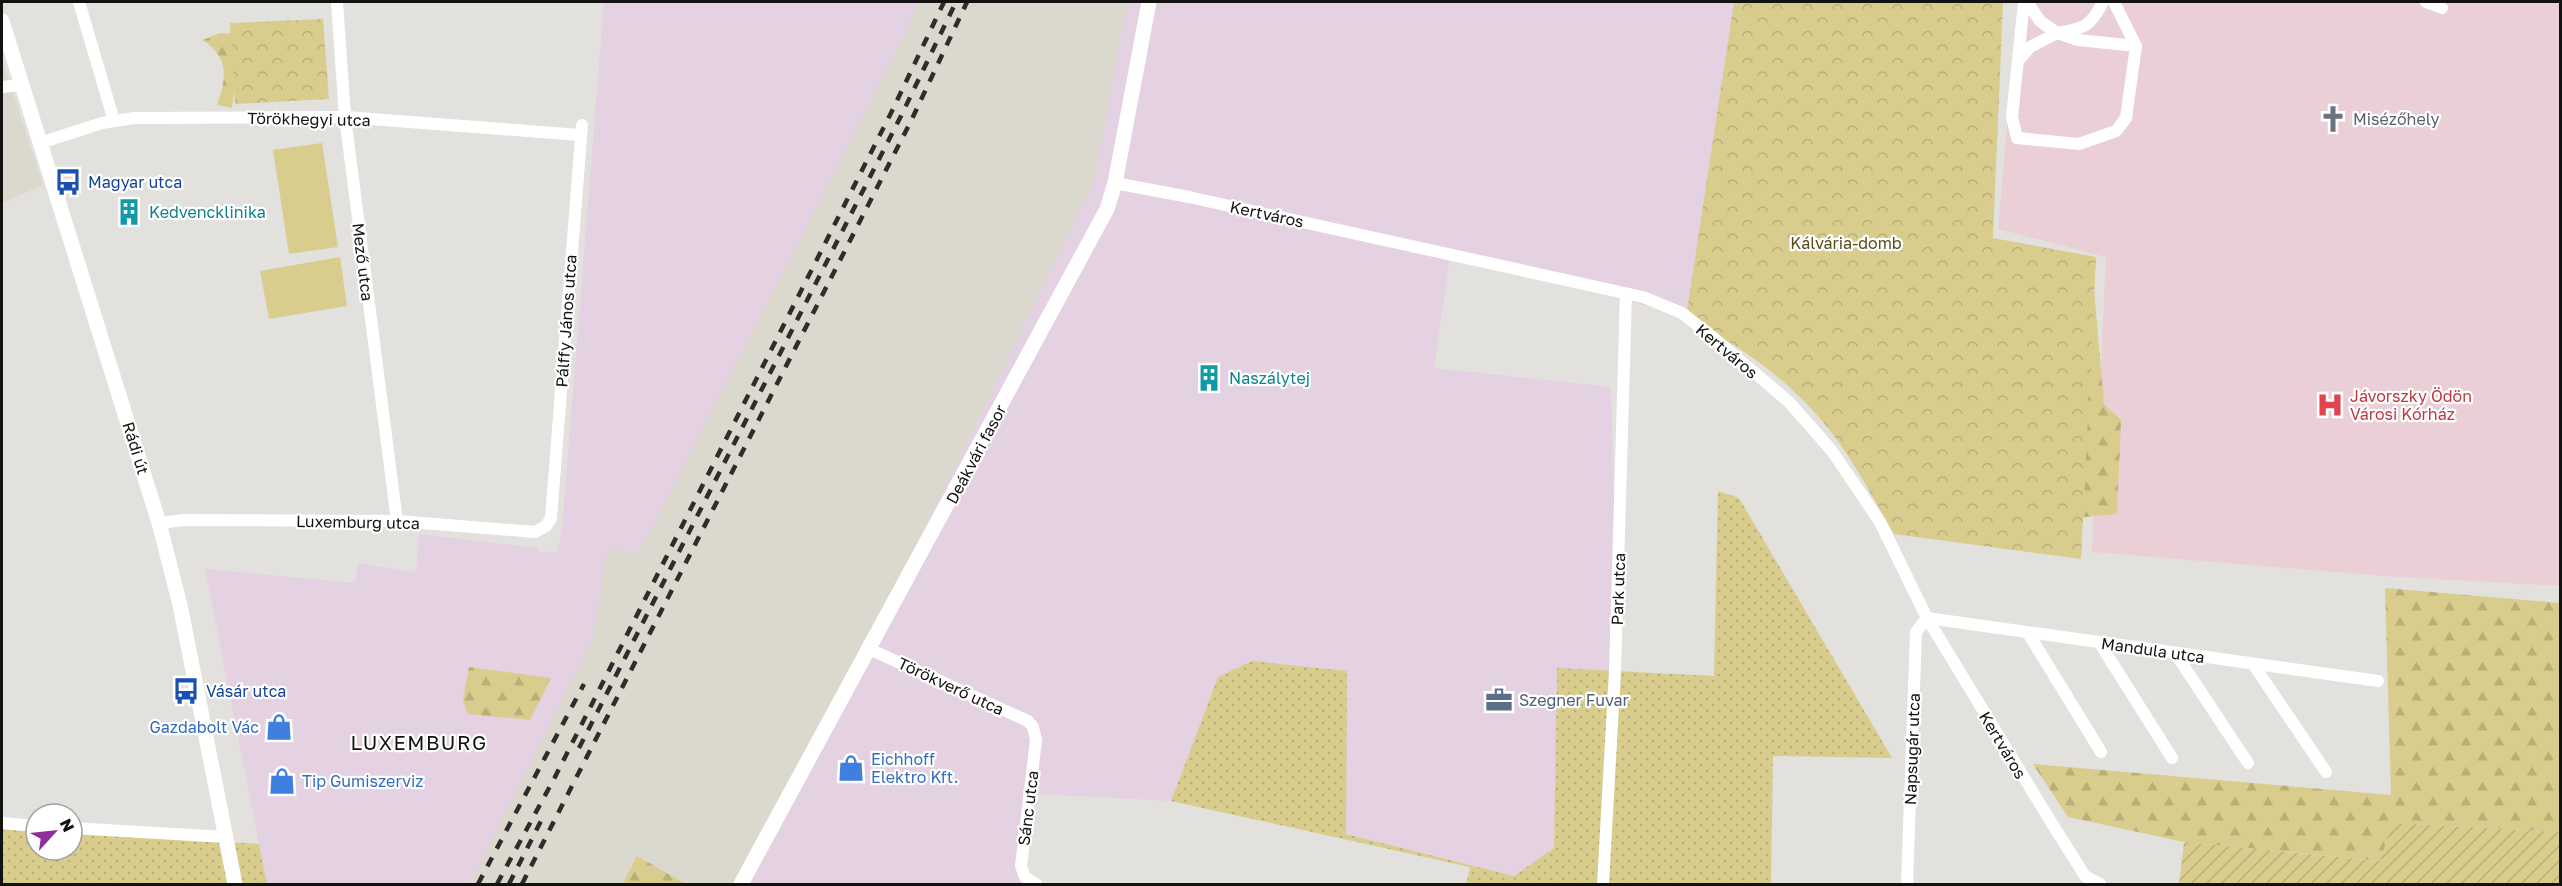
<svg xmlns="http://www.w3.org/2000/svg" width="2562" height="886" font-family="'Golos Text',sans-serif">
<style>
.built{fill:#dbd9cd}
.industrial{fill:#e4d1e1}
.medical{fill:#ead0d6}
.grass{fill:url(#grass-dots)}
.forest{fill:url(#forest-firs)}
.park{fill:url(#park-crowns)}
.garden{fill:url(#garden-furrows)}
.pitch{fill:#d9cd8e}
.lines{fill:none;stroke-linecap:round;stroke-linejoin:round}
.minor{stroke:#fff;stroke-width:12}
.tertiary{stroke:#fff;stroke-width:15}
.rail{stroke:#2d2d2c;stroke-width:4.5;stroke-dasharray:10 10;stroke-linecap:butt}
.labels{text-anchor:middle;stroke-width:4.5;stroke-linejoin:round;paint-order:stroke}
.street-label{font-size:16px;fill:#121211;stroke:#fff}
.worship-label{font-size:16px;fill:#5b616d;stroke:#fff;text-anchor:start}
.transit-label{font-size:16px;fill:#164399;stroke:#fff;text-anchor:start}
.culture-label{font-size:16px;fill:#0d838f;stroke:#fff;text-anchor:start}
.park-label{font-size:16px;fill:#574d17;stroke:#fff}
.health-label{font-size:16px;fill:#be3a42;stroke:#fff;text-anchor:start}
.service-label{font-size:16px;fill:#4e5e75;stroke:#fff;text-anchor:start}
.shop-label{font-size:16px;fill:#366cbe;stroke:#fff;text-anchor:start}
.quarter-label{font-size:20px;letter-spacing:1.5px;fill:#121211;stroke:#fff}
</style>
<defs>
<pattern id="grass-dots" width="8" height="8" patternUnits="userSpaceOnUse" patternTransform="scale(1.5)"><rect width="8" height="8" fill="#d9cd8e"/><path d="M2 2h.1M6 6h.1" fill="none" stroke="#b9af79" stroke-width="1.8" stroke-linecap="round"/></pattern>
<pattern id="forest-firs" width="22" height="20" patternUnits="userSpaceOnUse" patternTransform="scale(1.5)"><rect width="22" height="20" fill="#d9cd8e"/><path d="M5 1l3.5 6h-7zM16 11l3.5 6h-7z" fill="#b9af79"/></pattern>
<pattern id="park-crowns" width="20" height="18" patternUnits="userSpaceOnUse" patternTransform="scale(1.5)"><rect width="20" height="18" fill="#d9cd8e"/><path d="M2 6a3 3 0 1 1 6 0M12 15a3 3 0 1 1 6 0" fill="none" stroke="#b9af79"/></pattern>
<pattern id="garden-furrows" width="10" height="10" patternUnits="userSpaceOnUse" patternTransform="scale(1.5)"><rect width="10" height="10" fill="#d9cd8e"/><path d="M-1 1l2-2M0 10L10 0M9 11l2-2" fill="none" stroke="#b9af79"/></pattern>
</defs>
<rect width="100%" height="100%" fill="#e2e1dd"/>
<!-- built -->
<g class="built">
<path d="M 919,2 L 1127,2 L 1094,181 L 867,648 L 746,884 L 686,884 L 637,856 L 622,884 L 470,884 L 592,641 L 607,549 L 639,553 L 906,33 Z"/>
<path d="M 2,59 L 43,185 L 2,203 Z"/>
</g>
<!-- industrial -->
<g class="industrial">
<path d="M 604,2 L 919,2 L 906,33 L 639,553 L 607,549 L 592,641 L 470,884 L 267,884 L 205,569 L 355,583 L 358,563 L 416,572 L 419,534 L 538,548 L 538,551 L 557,552 L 562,530 Z"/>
<path d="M 1127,2 L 1734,2 L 1686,317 L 1451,250 L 1434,368 L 1611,387 L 1618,672 L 1557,669 L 1554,849 L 1514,876 L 1346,834 L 1346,671 L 1218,677 L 1171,801 L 1037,794 L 1017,870 L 1024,884 L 746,884 L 867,648 L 1094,181 Z"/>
</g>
<!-- medical -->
<path class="medical" d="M 2018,2 L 2560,2 L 2560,586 L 2383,576 L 2092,552 L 2106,257 L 1998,229 Z"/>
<!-- grass -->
<g class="grass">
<path d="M 1718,491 L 1739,498 L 1892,758 L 1773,756 L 1771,884 L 1466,884 L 1470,867 L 1171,801 L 1218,677 L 1252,661 L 1347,671 L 1346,834 L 1514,876 L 1554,848 L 1557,668 L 1714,676 Z"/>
<path d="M 2,829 L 36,831 L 36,850 L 72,850 L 72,833 L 259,844 L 267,884 L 2,884 Z"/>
</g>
<!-- forest -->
<g class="forest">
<path d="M 220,33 L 255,35 L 238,63 L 232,108 L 217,105 C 227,77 229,58 203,40 Z"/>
<path d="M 2092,266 L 2104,404 L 2121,420 L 2117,514 L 2065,519 Z"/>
<path d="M 2385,588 L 2560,603 L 2560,832 L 2392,823 L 2381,861 L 2184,842 L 2068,817 L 2033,764 L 2391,795 Z"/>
<path d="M 469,667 L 551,678 L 530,720 L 468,714 L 463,700 Z"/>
<path d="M 637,856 L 686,884 L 622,884 Z"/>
</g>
<!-- park -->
<g class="park">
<path d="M 1734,2 L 2003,2 L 1993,238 L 2096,257 L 2081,559 L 1894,534 C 1876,504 1860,472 1840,444 C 1800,387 1746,349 1686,317 Z"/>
<path d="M 323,19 L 329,99 L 235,104 L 230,23 Z"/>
</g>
<!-- garden -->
<path class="garden" d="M 2392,823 L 2560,832 L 2560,884 L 2179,884 L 2184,842 L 2380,861 Z"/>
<!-- pitch -->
<g class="pitch">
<path d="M 322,143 L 338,247 L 289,254 L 273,150 Z"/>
<path d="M 340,257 L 347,306 L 269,319 L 260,271 Z"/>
</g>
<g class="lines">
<!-- minor -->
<g class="minor">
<path d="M 79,2 L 114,121"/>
<path d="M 337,2 L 345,117 L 397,521"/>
<path d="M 2024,2 L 2012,117 L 2017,138 L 2079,144 L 2116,131 L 2126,118 L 2136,46 L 2114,2"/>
<path d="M 2027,2 L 2040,21 L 2057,33 C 2084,29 2091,26 2103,2"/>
<path d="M 2426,2 L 2442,8"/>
<path d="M 2018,61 L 2030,47 L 2057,33 L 2078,40 L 2136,46"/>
<path d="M 2,87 L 21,85"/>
<path d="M 40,143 L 102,123 L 134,118 L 345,117 L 580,135"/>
<path d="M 1115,183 L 1189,197 L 1643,297 L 1682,313 L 1715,339 L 1789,402 L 1832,451 L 1880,522 L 1927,618 L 2051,822 L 2085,876 L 2100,884"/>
<path d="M 159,523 L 184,520 L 397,521 L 535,532 L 546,526 L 551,518 L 582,125"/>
<path d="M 1927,618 L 2378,681"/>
<path d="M 2028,633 L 2101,752"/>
<path d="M 2099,642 L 2172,758"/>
<path d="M 867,648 L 1028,721 L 1033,727 L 1036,740 L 1021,866 L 1025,877 L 1036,884"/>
<path d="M 2175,653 L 2248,763"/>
<path d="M 2253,664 L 2326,772"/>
<path d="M 2,823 L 36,826"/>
<path d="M 72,828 L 226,837"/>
<path d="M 1603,884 L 1615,671 L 1626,294"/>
<path d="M 1907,884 L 1916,632 L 1927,618"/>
</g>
<!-- tertiary -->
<g class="tertiary">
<path d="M 2,21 L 159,523 L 180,605 L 235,884"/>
<path d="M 741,884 L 1107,209 L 1115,183 L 1149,2"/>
</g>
<!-- rail -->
<g class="rail">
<path d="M 579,748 L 901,116 L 956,2"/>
<path d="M 478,884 L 584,684"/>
<path d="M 497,884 L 555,777 L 892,111 L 944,2"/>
<path d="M 509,884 L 543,817"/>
<path d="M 522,884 L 911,121 L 967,2"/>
</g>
</g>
<!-- icons -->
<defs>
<symbol id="church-bare" viewBox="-9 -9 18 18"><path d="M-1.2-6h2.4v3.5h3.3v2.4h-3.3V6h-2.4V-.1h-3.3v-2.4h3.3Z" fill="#6b7280" stroke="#fff" stroke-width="2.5" paint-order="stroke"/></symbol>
<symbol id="bus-bare" viewBox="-9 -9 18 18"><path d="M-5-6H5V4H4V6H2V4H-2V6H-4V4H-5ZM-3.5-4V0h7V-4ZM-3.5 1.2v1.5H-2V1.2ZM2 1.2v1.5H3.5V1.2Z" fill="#1a4fb4" stroke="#fff" stroke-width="2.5" paint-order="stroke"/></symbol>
<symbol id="building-bare" viewBox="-9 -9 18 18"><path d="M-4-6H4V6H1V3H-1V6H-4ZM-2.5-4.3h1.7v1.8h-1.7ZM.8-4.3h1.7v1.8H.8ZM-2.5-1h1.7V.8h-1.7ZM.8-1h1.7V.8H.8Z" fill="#0f9aa8" stroke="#fff" stroke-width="2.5" paint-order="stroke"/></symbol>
<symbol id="hospital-bare" viewBox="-9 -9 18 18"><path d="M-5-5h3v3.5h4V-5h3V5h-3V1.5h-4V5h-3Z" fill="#e0444e" stroke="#fff" stroke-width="2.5" paint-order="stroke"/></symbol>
<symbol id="office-bare" viewBox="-9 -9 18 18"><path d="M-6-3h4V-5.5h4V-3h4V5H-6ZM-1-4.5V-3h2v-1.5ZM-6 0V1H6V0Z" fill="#5c6f8a" stroke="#fff" stroke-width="2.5" paint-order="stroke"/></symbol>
<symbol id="shop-bare" viewBox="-9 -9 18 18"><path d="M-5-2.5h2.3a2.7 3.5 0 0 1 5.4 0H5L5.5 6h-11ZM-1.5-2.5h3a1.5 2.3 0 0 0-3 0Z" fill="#3f7fe0" stroke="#fff" stroke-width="2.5" paint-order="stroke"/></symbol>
</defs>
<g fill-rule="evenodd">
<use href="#church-bare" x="2314" y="100" width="38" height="38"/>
<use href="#bus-bare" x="49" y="163" width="38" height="38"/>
<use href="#building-bare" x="110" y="193" width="38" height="38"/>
<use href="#building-bare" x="1190" y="359" width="38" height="38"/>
<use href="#hospital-bare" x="2311" y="386" width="38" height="38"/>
<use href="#bus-bare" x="167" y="672" width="38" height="38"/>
<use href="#office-bare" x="1480" y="681" width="38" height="38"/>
<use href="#shop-bare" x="260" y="708" width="38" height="38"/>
<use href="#shop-bare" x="832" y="749" width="38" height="38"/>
<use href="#shop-bare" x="263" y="762" width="38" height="38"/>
</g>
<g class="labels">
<!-- street labels -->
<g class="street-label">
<text transform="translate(309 119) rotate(1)" y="6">Törökhegyi utca</text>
<text transform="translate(1267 214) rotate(12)" y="6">Kertváros</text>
<text transform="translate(363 262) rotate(83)" y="6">Mező utca</text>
<text transform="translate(566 321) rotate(-86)" y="6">Pálffy János utca</text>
<text transform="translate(1727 351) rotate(40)" y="6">Kertváros</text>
<text transform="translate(136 448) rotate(73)" y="6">Rádi út</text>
<text transform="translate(976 454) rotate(-62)" y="6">Deákvári fasor</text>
<text transform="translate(358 522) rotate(1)" y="6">Luxemburg utca</text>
<text transform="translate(1618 589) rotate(-88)" y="6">Park utca</text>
<text transform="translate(2153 650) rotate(8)" y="6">Mandula utca</text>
<text transform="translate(951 686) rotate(25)" y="6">Törökverő utca</text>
<text transform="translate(2003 745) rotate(59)" y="6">Kertváros</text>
<text transform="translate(1912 749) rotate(-88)" y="6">Napsugár utca</text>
<text transform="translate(1028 808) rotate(-83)" y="6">Sánc utca</text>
</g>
<!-- worship labels -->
<g class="worship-label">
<text x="2353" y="125">Misézőhely</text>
</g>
<!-- transit labels -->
<g class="transit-label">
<text x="88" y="188">Magyar utca</text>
<text x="206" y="697">Vásár utca</text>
</g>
<!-- culture labels -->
<g class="culture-label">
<text x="149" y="218">Kedvencklinika</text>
<text x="1229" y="384">Naszálytej</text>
</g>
<!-- park labels -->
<g class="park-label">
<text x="1846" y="249">Kálvária-domb</text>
</g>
<!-- health labels -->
<g class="health-label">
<text x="2350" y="402">Jávorszky Ödön<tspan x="2350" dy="18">Városi Kórház</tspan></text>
</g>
<!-- service labels -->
<g class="service-label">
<text x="1519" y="706">Szegner Fuvar</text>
</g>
<!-- shop labels -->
<g class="shop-label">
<text x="259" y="733" text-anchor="end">Gazdabolt Vác</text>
<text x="871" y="765">Eichhoff<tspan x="871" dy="18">Elektro Kft.</tspan></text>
<text x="302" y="787">Tip Gumiszerviz</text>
</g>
<!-- quarter labels -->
<g class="quarter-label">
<text x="419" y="750">LUXEMBURG</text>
</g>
</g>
<!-- border -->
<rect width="2562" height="886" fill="none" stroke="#121211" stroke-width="6"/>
<!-- north arrow -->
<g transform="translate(54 832) rotate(63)"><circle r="28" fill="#ffffff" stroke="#a0a0a0" stroke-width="1.5"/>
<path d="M0-4.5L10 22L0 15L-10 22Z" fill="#8e309a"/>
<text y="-9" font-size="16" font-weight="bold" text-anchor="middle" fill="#121211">N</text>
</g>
</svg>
